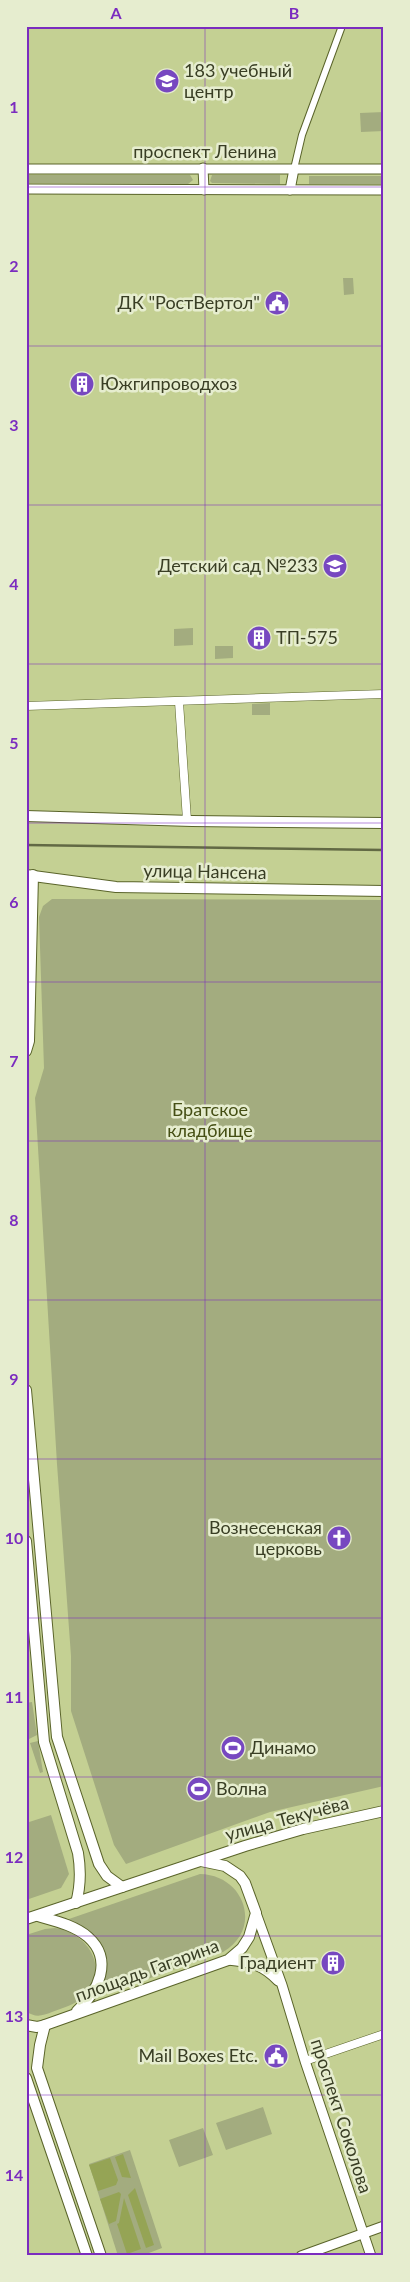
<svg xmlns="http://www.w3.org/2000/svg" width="410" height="2282" font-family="Lato,sans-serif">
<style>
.green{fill:#a3ac7f}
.forest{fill:#95a455}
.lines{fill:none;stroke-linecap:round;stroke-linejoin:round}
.minor-casing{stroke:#5a642a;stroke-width:8}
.tertiary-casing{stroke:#5a642a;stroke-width:9}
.secondary-casing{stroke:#5a642a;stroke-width:11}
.primary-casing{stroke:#5a642a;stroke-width:12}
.minor{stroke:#fff;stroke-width:6}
.tertiary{stroke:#fff;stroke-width:8}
.secondary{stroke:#fff;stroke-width:9}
.primary{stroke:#fff;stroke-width:10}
.rail{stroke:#626944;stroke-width:2.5}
.grid{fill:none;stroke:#7b2cbf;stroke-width:1;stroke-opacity:0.55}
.labels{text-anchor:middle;stroke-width:5;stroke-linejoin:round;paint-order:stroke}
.poi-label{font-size:18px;fill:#393e24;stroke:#e6edcf;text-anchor:start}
.street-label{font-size:18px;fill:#393e24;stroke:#e6edcf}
.park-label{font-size:18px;fill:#454f14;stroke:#e6edcf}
.neatline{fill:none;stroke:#7b2cbf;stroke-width:2}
.grid-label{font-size:16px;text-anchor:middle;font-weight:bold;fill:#7b2cbf}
</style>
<rect width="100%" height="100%" fill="#c4d093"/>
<!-- green -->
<g class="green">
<path d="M 384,112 L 384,131 L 361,132 L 360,113 Z"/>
<path d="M 26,175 L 190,175 L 193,180 L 188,184 L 26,183 Z"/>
<path d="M 212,175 L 280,175 L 280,184 L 212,183 L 210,181 Z"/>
<rect x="309" y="176" width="75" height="8"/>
<path d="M 343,278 L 353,278 L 354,294 L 344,295 Z"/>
<path d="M 193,628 L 193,645 L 174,646 L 174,629 Z"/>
<path d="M 233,646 L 233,658 L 215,659 L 215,646 Z"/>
<path d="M 270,703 L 270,715 L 252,715 L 252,704 Z"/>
<path d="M 52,899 L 384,900 L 384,1786 L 270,1812 L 126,1864 L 114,1845 L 71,1711 L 71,1656 L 57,1464 L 35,1098 L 44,1068 L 39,917 L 43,906 Z"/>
<path d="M 32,1702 L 37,1735 L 29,1739 L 26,1731 L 26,1703 Z"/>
<path d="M 38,1741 L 43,1772 L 40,1773 L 30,1743 Z"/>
<path d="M 51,1815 L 69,1874 L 61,1888 L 26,1900 L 26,1823 Z"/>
<path d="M 200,1874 C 245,1875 263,1929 223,1952 L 97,1997 C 103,1985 105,1976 104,1963 C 101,1936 90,1929 66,1920 Z"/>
<path d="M 55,1928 C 89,1933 111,1970 83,1997 C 74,2005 63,2008 52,2012 C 42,2016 35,2018 26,2011 L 26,1935 L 45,1929 Z"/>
<path d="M 263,2107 L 272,2134 L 226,2150 L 216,2123 Z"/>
<path d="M 203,2128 L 213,2155 L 179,2167 L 169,2140 Z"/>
<path d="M 130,2150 L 162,2248 L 141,2256 L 118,2256 L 89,2164 Z"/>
</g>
<!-- forest -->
<g class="forest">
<path d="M 123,2154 L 131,2178 L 122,2177 L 115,2157 Z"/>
<path d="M 110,2158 L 118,2180 L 116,2185 L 98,2191 L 89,2165 Z"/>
<path d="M 135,2188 L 154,2245 L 146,2248 L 128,2195 Z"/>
<path d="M 119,2192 L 121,2194 L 116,2221 L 109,2224 L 100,2199 Z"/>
<path d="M 124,2198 L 141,2249 L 127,2254 L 117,2224 L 119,2223 Z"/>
</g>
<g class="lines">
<defs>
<path id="minor" d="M 294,169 L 302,135 L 342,26"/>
<g id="tertiary">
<path d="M 179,702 L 187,820"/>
<path d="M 26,706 L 384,694"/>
<path d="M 305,2061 L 384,2034"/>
</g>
<g id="secondary">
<path d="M 203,168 L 204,190"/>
<path d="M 26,169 L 384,169"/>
<path d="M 26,189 L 384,190"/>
<path d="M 290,190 L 294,169"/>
<path d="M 256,1913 L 282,1985 L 305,2061 L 371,2256"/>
<path d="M 228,1960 C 250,1962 263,1965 278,1981"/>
<path d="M 301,2256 L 384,2226"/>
</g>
<g id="primary">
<path d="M 26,816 L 192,821 L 384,823"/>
<path d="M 26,875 L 116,887 L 384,891"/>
<path d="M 26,1051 L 29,1041 L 33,875"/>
<path d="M 26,1390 L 57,1737 L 99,1864 L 107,1876 L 122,1887"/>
<path d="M 26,1541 L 44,1742 L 78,1853 C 81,1871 81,1885 76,1903"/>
<path d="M 38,1916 C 55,1921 74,1925 88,1937 C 114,1960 98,1992 77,2011"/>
<path d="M 26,1919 L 245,1846 L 303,1829 L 384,1811"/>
<path d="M 26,2025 L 37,2027 L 45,2025 L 228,1960 L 242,1948 L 249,1937 L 256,1913 L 245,1883 L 240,1876 L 225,1866 L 201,1861"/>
<path d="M 45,2025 L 40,2045 L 37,2068 L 101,2256"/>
<path d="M 26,2078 L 87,2256"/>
</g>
</defs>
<!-- minor casing -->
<use href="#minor" class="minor-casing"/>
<!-- tertiary casing -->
<use href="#tertiary" class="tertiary-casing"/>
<!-- secondary casing -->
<use href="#secondary" class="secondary-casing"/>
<!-- primary casing -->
<use href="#primary" class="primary-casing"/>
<!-- minor -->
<use href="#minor" class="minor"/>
<!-- tertiary -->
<use href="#tertiary" class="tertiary"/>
<!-- secondary -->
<use href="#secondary" class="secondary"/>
<!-- primary -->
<use href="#primary" class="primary"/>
<!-- rail -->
<path class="rail" d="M 26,845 L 384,850"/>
</g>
<!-- grid -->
<path class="grid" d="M 205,26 L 205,2256M 26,187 L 384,187M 26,346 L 384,346M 26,505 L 384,505M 26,664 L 384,664M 26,823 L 384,823M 26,982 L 384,982M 26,1141 L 384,1141M 26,1300 L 384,1300M 26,1459 L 384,1459M 26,1618 L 384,1618M 26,1777 L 384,1777M 26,1936 L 384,1936M 26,2095 L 384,2095"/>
<!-- icons -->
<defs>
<symbol id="university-disc" viewBox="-11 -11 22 22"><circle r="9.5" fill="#7748c0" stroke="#e6edcf"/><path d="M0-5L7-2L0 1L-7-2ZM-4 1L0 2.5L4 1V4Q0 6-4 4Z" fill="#fff"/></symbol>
<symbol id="civic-disc" viewBox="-11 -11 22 22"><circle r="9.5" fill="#7748c0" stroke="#e6edcf"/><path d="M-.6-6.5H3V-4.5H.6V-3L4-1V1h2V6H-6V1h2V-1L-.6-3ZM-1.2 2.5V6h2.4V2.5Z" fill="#fff"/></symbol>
<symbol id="building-disc" viewBox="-11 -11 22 22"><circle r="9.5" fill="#7748c0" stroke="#e6edcf"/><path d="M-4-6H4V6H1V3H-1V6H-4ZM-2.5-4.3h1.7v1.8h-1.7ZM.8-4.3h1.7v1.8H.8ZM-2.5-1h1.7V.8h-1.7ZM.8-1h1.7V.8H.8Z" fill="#fff"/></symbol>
<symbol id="school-disc" viewBox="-11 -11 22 22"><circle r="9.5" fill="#7748c0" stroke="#e6edcf"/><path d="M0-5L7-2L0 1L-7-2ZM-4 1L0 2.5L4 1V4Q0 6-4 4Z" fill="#fff"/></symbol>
<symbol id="church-disc" viewBox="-11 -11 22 22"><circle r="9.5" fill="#7748c0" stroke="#e6edcf"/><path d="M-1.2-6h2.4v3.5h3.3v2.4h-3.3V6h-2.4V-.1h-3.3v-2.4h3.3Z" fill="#fff"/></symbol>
<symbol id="stadium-disc" viewBox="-11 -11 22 22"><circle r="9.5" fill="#7748c0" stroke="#e6edcf"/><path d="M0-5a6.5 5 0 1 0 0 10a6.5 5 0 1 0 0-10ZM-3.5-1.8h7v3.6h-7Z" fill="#fff"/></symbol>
</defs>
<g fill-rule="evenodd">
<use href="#university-disc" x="153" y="67" width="28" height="28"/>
<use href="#civic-disc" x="263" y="289" width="28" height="28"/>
<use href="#building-disc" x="68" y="370" width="28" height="28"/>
<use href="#school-disc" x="321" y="552" width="28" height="28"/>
<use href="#building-disc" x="245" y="624" width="28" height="28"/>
<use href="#church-disc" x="325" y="1524" width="28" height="28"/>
<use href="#stadium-disc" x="219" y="1734" width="28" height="28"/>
<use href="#stadium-disc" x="185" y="1775" width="28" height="28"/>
<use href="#building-disc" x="319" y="1949" width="28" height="28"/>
<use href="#civic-disc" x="262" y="2042" width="28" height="28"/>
</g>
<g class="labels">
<!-- poi labels -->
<g class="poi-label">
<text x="184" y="77">183 учебный<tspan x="184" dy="21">центр</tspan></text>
<text x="260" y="309" text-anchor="end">ДК "РостВертол"</text>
<text x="100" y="390">Южгипроводхоз</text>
<text x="318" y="572" text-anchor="end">Детский сад №233</text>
<text x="276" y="644">ТП-575</text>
<text x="322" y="1534" text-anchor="end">Вознесенская<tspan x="322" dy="21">церковь</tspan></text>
<text x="250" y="1754">Динамо</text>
<text x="216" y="1795">Волна</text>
<text x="316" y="1969" text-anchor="end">Градиент</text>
<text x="258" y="2062" text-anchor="end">Mail Boxes Etc.</text>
</g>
<!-- street labels -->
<g class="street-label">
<text x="205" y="158">проспект Ленина</text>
<text transform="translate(205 872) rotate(1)" y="6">улица Нансена</text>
<text transform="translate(287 1819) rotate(-15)" y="6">улица Текучёва</text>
<text transform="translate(147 1971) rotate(-20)" y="6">площадь Гагарина</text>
<text transform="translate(341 2116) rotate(72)" y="6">проспект Соколова</text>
</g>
<!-- park labels -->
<g class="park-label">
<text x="210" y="1116">Братское<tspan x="210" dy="21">кладбище</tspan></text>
</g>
</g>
<!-- border -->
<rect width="410" height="2282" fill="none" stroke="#e6edcf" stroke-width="55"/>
<rect x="28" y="28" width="354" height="2226" class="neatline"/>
<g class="grid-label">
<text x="116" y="19">A</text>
<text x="294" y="19">B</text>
<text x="14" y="113">1</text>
<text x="14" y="272">2</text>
<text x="14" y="431">3</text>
<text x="14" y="590">4</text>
<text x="14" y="749">5</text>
<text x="14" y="908">6</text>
<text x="14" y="1067">7</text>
<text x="14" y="1226">8</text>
<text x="14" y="1385">9</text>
<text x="14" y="1544">10</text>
<text x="14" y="1703">11</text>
<text x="14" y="1863">12</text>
<text x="14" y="2022">13</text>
<text x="14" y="2181">14</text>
</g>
</svg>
